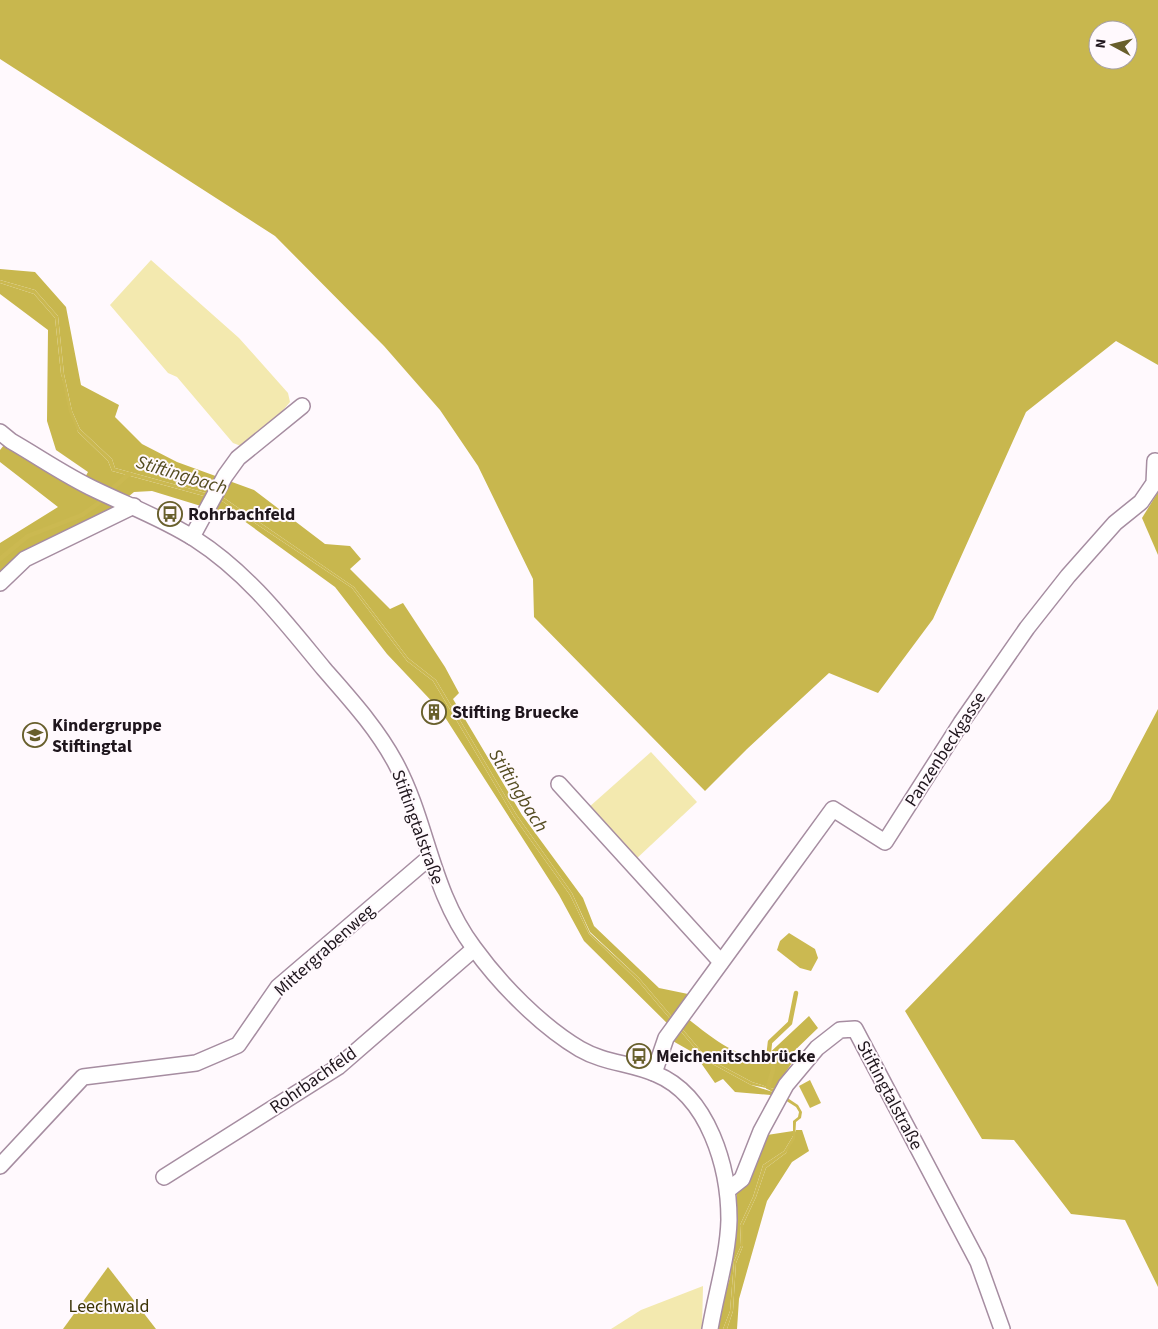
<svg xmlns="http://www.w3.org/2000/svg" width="1158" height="1329" font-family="'Source Sans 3',sans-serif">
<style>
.green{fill:#f3e9af}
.forest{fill:#c8b74e;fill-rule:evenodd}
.water{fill:#cbb951}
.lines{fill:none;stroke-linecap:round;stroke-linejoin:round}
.stream{stroke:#cbb951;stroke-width:4.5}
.minor-casing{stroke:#a68da1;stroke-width:18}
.minor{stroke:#fff;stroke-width:15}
.labels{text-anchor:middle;stroke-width:4;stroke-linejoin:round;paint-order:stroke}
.poi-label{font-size:18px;font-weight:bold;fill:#1f161d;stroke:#fff9fd;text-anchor:start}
.street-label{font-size:18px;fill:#1f161d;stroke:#fff9fd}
.park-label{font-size:18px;fill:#3b3305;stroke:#fff9fd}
.water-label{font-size:19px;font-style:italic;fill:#544c21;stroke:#fff9fd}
</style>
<rect width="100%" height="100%" fill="#fff9fd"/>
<!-- green -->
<g class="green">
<path d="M 151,260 L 239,338 L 288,393 L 290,402 L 274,421 L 241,446 L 233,443 L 177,377 L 168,373 L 110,305 Z"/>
<path d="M 651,752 L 697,802 L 635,860 L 588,808 Z"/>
<path d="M 703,1286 L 702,1329 L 611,1329 L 641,1310 Z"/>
</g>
<!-- forest -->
<g class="forest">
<path d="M 0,0 L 1158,0 L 1158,365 L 1116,341 L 1026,412 L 933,619 L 878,693 L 829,673 L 747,749 L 705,791 L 534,617 L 533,579 L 478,466 L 440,410 L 384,346 L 275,236 L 0,59 ZM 1098,30 L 1128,30 L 1128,60 L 1098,60 Z"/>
<path d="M 0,269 L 35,272 L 66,307 L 81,385 L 119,405 L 115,417 L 142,444 L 177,462 L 254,490 L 325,544 L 350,546 L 361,559 L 350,569 L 390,609 L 403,603 L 445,667 L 459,693 L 453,699 L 522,815 L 583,898 L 594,926 L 659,988 L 688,994 L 677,1010 C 700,1028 733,1058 763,1059 L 809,1016 L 818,1028 L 789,1056 L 794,1060 L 774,1089 L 752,1082 L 707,1058 L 639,978 L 590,932 L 572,893 L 516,814 L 436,680 L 408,658 L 354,587 L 224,498 L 115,468 L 112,459 L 80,429 L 72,411 L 64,374 L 58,316 L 35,290 L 0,280 Z"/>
<path d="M 0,283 L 34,294 L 55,318 L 61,374 L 78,432 L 108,461 L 112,471 L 222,501 L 352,588 L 407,661 L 433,681 L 514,817 L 570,895 L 589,934 L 638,981 L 705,1060 L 751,1085 L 773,1092 L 771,1095 L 735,1092 L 723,1079 L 715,1083 L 694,1053 L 671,1040 L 676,1032 L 584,941 L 559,895 L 441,711 L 387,654 L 335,587 L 240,518 L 152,491 L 134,492 L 105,516 L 22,552 L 0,572 L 0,543 L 58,507 L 0,462 L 0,450 L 4,445 L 78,490 L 88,472 L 56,450 L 47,421 L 48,330 L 0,294 Z"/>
<path d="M 1158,492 L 1158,555 L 1142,518 Z"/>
<path d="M 1158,709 L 1158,1287 L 1125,1220 L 1071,1214 L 1014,1140 L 982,1139 L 905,1011 L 1110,800 Z"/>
<path d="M 796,1130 L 802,1130 L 809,1151 L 792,1162 L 767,1201 L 739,1299 L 737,1329 L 727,1329 L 733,1311 L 736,1263 L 743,1246 L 743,1225 L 756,1197 L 766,1168 L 786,1153 Z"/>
<path d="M 793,1131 L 793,1136 L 784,1151 L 763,1165 L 753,1197 L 740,1225 L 741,1246 L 734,1261 L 730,1311 L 723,1329 L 716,1329 L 730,1277 L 737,1190 L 767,1135 Z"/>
<path d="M 108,1267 L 156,1329 L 63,1329 Z"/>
</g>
<!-- water -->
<g class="water">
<path d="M 0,280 L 35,290 L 58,316 L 64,374 L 72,411 L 80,429 L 112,459 L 115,468 L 224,498 L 354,587 L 408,658 L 436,680 L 516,814 L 572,893 L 590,933 L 639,978 L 707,1058 L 752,1082 L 774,1089 L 798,1105 L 802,1112 L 801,1118 L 796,1122 L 795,1139 L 786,1153 L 766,1168 L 756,1197 L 743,1225 L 743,1246 L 736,1263 L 733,1311 L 727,1329 L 723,1329 L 730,1311 L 734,1261 L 741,1246 L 740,1225 L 753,1197 L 763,1165 L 784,1151 L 793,1136 L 793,1121 L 798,1117 L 799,1112 L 796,1107 L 766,1088 L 751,1085 L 705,1060 L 638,981 L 589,934 L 570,895 L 514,817 L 433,681 L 407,661 L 352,588 L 222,501 L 112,471 L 108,461 L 78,432 L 69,412 L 61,374 L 55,318 L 34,294 L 0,283 Z"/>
<path d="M 789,933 L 815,949 L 818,958 L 811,971 L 800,968 L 777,950 L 780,941 Z"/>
<path d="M 810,1080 L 821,1103 L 810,1108 L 799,1086 Z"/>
</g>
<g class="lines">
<!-- stream -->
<g class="stream">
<path d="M 113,488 L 129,474"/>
<path d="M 0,559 L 28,536 L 82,515 L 103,500"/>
<path d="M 768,1087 L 773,1070 L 772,1056 L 769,1051 L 770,1042 L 790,1023 L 796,993"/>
</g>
<defs>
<g id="minor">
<path d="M 0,432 L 11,441 C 39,457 66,476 96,490 C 129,506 164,519 195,539 C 248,573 285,622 324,669 C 350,699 376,727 395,762 C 428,823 430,889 474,948 C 500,984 541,1026 580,1049 C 604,1063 631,1063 656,1074 C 709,1096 729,1168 729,1220 C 728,1256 716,1293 710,1329"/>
<path d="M 192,537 L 225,476 L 238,458 L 302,406"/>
<path d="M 0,583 L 25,559 L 134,506"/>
<path d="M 559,784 L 721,962"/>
<path d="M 654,1073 L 666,1038 L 833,809 L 885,842 L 961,723 L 1027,628 L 1068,576 L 1115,523 L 1141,502 L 1154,483 L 1155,461"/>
<path d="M 0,1166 L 83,1077 L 196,1063 L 238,1045 L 278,987 L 430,857"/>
<path d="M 164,1177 L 338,1067 L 474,949"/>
<path d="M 728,1190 L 742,1179 L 761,1131 L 786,1085 L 817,1048 L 840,1030 L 855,1029 L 978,1262 L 1002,1329"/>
</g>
</defs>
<!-- minor casing -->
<use href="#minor" class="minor-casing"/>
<!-- minor -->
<use href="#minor" class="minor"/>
</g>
<!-- icons -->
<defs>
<symbol id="bus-ring" viewBox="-11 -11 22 22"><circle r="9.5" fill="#fff9fd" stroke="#685f2c" stroke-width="1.5"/><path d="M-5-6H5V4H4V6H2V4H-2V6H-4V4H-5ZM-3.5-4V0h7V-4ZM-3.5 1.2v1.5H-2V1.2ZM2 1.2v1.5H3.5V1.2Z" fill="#685f2c"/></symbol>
<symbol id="building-ring" viewBox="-11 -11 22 22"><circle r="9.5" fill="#fff9fd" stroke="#685f2c" stroke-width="1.5"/><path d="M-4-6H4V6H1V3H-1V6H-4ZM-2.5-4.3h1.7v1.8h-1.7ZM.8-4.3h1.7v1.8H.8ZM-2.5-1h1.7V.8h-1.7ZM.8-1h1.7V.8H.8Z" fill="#685f2c"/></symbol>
<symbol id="school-ring" viewBox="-11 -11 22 22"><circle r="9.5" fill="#fff9fd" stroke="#685f2c" stroke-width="1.5"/><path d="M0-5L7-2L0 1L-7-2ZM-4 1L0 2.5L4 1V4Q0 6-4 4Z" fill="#685f2c"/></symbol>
</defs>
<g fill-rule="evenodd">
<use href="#bus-ring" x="156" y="500" width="28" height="28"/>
<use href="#building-ring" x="420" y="698" width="28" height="28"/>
<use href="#school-ring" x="21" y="721" width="28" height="28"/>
<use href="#bus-ring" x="625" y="1042" width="28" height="28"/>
</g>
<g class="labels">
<!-- poi labels -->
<g class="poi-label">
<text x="188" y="520">Rohrbachfeld</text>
<text x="452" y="718">Stifting Bruecke</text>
<text x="52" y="731">Kindergruppe<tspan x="52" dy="21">Stiftingtal</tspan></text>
<text x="656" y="1062">Meichenitschbrücke</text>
</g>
<!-- street labels -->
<g class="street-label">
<text transform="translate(945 749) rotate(-57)" y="6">Panzenbeckgasse</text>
<text transform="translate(418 827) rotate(70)" y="6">Stiftingtalstraße</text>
<text transform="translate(324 950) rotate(-42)" y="6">Mittergrabenweg</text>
<text transform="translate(313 1080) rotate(-35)" y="6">Rohrbachfeld</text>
<text transform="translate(890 1095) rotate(62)" y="6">Stiftingtalstraße</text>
</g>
<!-- park labels -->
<g class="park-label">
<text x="109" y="1312">Leechwald</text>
</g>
<!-- water labels -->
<g class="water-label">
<text transform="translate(182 474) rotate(17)" y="7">Stiftingbach</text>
<text transform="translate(519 790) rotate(58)" y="7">Stiftingbach</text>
</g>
</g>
<!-- north arrow -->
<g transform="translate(1113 45) rotate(277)"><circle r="24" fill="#fff9fd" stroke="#a59ea3"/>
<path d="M0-4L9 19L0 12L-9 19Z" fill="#685f2c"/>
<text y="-8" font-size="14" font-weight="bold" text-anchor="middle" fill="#1f161d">N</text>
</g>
</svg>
